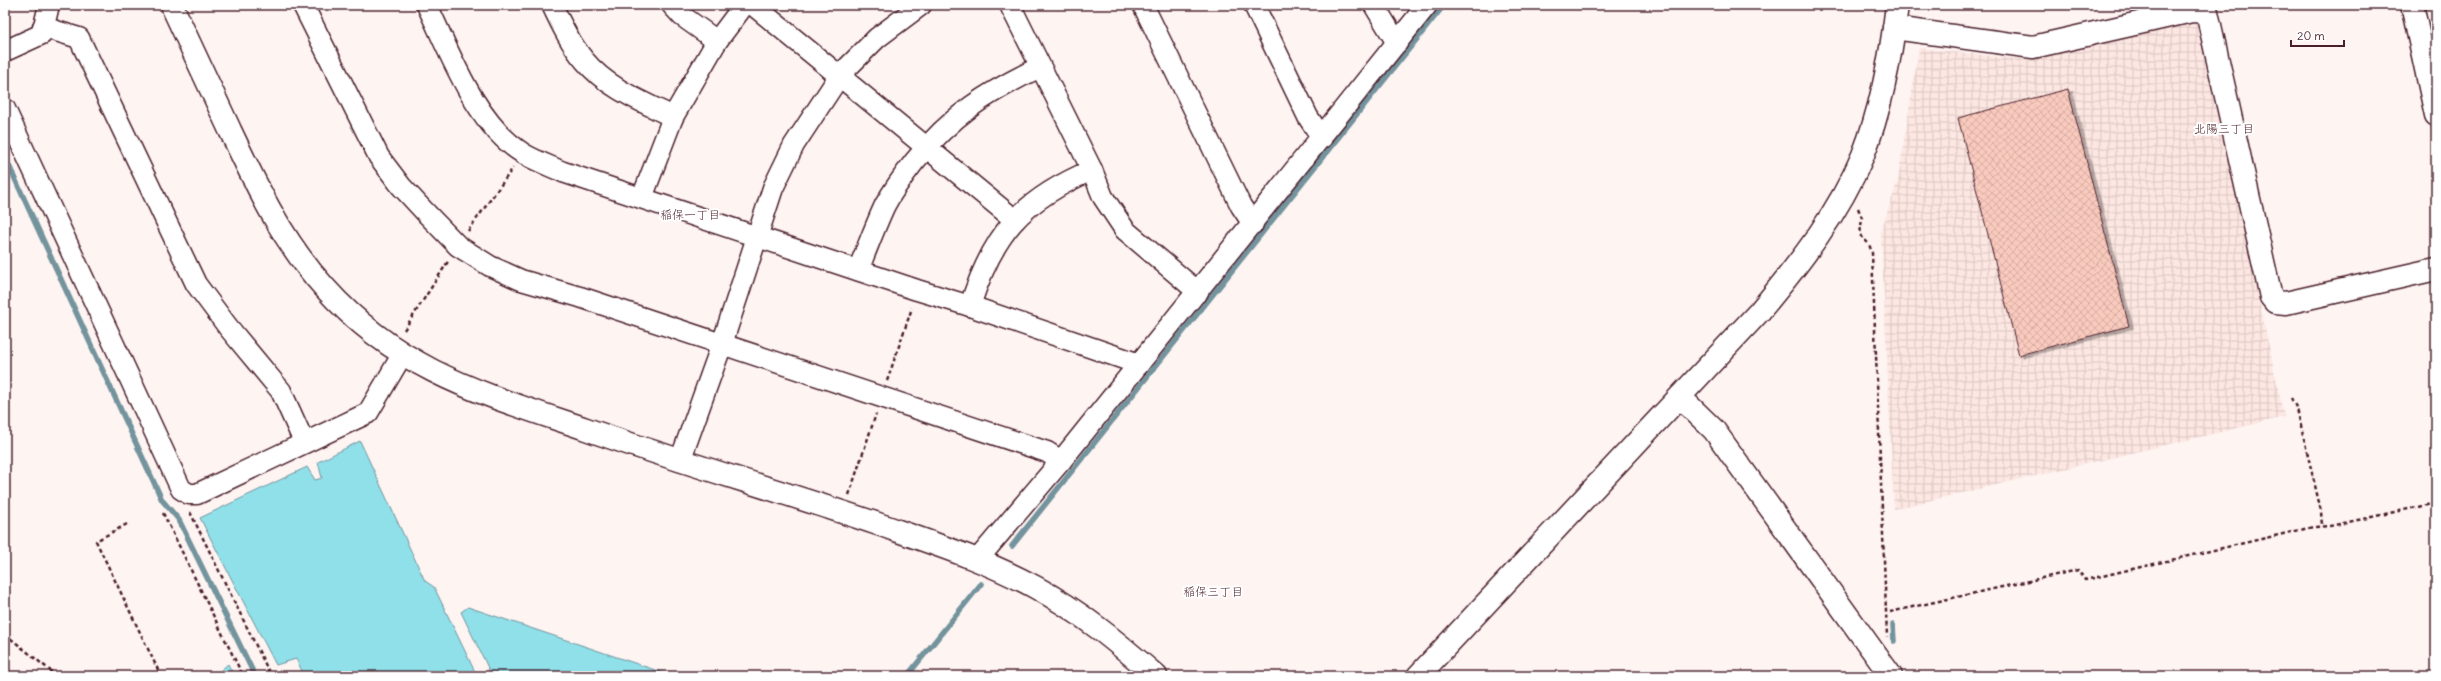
<svg xmlns="http://www.w3.org/2000/svg" width="2441" height="681" font-family="Delius,'Klee One',sans-serif">
<style>
.industrial{fill:url(#industrial-grid)}
.water{fill:#8fe0e9;stroke:#73939d}
.lines{fill:none;stroke-linecap:round;stroke-linejoin:round}
.stream{stroke:#73939d;stroke-width:5.5}
.building{fill:url(#building-cross-hatch);stroke:#4a1f2b;filter:url(#shadow)}
.minor-casing{stroke:#4a1f2b;stroke-width:23}
.tertiary-casing{stroke:#4a1f2b;stroke-width:25}
.path{stroke:#4a1f2b;stroke-width:2.5;stroke-dasharray:4 3;stroke-linecap:butt}
.minor{stroke:#fff;stroke-width:20}
.tertiary{stroke:#fff;stroke-width:22}
.labels{text-anchor:middle;stroke-width:4;stroke-linejoin:round;paint-order:stroke}
.neighbourhood-label{font-size:12px;fill:#4a1f2b;stroke:#fff}
</style>
<defs>
<pattern id="industrial-grid" width="8" height="8" patternUnits="userSpaceOnUse"><rect width="8" height="8" fill="#fce7e2"/><path d="M0 4h8M4 0v8" fill="none" stroke="#dac6c2"/></pattern>
<pattern id="building-cross-hatch" width="8" height="8" patternUnits="userSpaceOnUse"><rect width="8" height="8" fill="#f9cabd"/><path d="M0 0l8 8M0 8l8-8" fill="none" stroke="#d7ada3"/></pattern>
<filter id="shadow"><feDropShadow dx="4.5" dy="2.5" stdDeviation="0" flood-color="#0004"/></filter>
</defs>
<rect width="100%" height="100%" fill="#fef4f2"/>
<filter id="ink" filterUnits="userSpaceOnUse"><feTurbulence type="fractalNoise" baseFrequency=".025" numOctaves="2"/><feDisplacementMap in="SourceGraphic" scale="8" xChannelSelector="R" yChannelSelector="G"/><feConvolveMatrix kernelMatrix="1 2 1 2 8 2 1 2 1" color-interpolation-filters="sRGB"/></filter>
<g filter="url(#ink)">
<!-- industrial -->
<path class="industrial" d="M 2199,20 L 2284,417 L 1894,509 L 1881,231 L 1898,180 L 1919,48 L 2029,60 Z"/>
<!-- water -->
<g class="water">
<path d="M 360,441 L 425,581 L 434,587 L 477,676 L 294,676 L 302,671 L 296,659 L 276,665 L 200,518 L 307,467 L 315,480 L 322,478 L 318,462 Z"/>
<path d="M 468,607 L 673,676 L 492,676 L 461,612 Z"/>
<path d="M 228,664 L 234,676 L 214,676 Z"/>
</g>
<g class="lines">
<!-- stream -->
<g class="stream">
<path d="M 5,157 L 162,500 L 179,520 L 255,676"/>
<path d="M 1012,546 L 1444,5"/>
<path d="M 1893,625 L 1894,641"/>
<path d="M 907,676 L 981,584"/>
</g>
</g>
<!-- building -->
<path class="building" d="M 2068,89 L 2129,326 L 2019,355 L 1958,118 Z"/>
<g class="lines">
<defs>
<g id="minor">
<path d="M 303,5 L 379,157 L 401,186 L 426,213 L 458,246 L 490,266 L 521,280 L 580,297 L 1047,452 L 1061,461"/>
<path d="M 427,5 C 450,53 476,125 524,154 C 536,161 550,166 563,172 L 917,290 L 970,306 L 1139,364"/>
<path d="M 552,5 C 561,24 571,45 585,61 C 607,88 643,102 673,117"/>
<path d="M 672,5 L 682,16 L 717,41"/>
<path d="M 753,5 L 1015,220"/>
<path d="M 1010,5 L 1092,170 L 1103,197 L 1125,230 L 1198,292"/>
<path d="M 1143,5 L 1241,206 L 1253,224"/>
<path d="M 1254,5 L 1308,117 L 1322,138"/>
<path d="M 1374,5 L 1397,43"/>
<path d="M 43,27 L 79,38 L 196,284 L 228,327 L 281,391 L 304,442"/>
<path d="M 5,51 L 42,34 L 49,5"/>
<path d="M 5,109 L 181,489 L 189,494 L 197,494 L 368,413 L 402,355"/>
<path d="M 642,198 L 673,117 L 717,41 L 744,5"/>
<path d="M 858,270 C 867,249 875,226 885,205 C 893,190 904,175 914,162 C 952,115 986,93 1040,67"/>
<path d="M 970,306 C 993,233 1022,200 1092,170"/>
<path d="M 680,461 L 722,344 L 773,188 L 794,145 L 840,75 L 877,38 L 921,5"/>
<path d="M 978,559 L 1061,461 L 1427,5"/>
</g>
<g id="tertiary">
<path d="M 173,5 L 173,8 C 192,48 210,88 229,128 C 256,185 282,241 325,288 C 400,372 484,394 586,429 C 683,463 781,491 878,524 C 932,543 985,560 1035,587 C 1080,611 1118,643 1156,676"/>
<path d="M 2412,5 L 2436,115"/>
<path d="M 1894,28 L 2033,47 L 2192,11 L 2207,12 L 2271,297 L 2275,302 L 2286,303 L 2436,269"/>
<path d="M 1680,397 L 1714,430 L 1891,676"/>
<path d="M 1418,676 L 1759,312 C 1799,264 1839,213 1863,155 C 1882,107 1891,56 1897,5"/>
</g>
</defs>
<!-- minor casing -->
<use href="#minor" class="minor-casing"/>
<!-- tertiary casing -->
<use href="#tertiary" class="tertiary-casing"/>
<!-- path -->
<g class="path">
<path d="M 1858,208 L 1862,218 L 1860,235 L 1869,244 L 1872,253 L 1887,637"/>
<path d="M 468,231 L 513,168"/>
<path d="M 404,330 L 449,260"/>
<path d="M 887,381 L 912,308"/>
<path d="M 2291,398 L 2297,409 L 2321,511 L 2322,527"/>
<path d="M 849,495 L 876,414"/>
<path d="M 190,512 L 271,676"/>
<path d="M 163,513 L 243,676"/>
<path d="M 127,524 L 96,541 L 161,676"/>
<path d="M 1890,612 L 2078,570 L 2085,580 L 2313,527 L 2330,526 L 2436,503"/>
<path d="M 5,634 L 57,676"/>
</g>
<!-- minor -->
<use href="#minor" class="minor"/>
<!-- tertiary -->
<use href="#tertiary" class="tertiary"/>
</g>
</g>
<g class="labels">
<!-- neighbourhood labels -->
<g class="neighbourhood-label">
<text x="2224" y="133">北陽三丁目</text>
<text x="690" y="219">稲保一丁目</text>
<text x="1213" y="596">稲保三丁目</text>
</g>
</g>
<!-- margin -->
<rect width="2441" height="681" fill="none" stroke="#fff" stroke-width="20"/>
<rect x="10" y="10" width="2421" height="661" fill="none" stroke="#4a1f2b" stroke-width="1.5" filter="url(#ink)"/>
<!-- scale -->
<path d="M2291 40v6h53v-6" fill="none" stroke="#4a1f2b" stroke-width="2"/>
<text x="2297" y="40" font-size="12" fill="#4a1f2b" stroke="#ffffff" stroke-width="3" paint-order="stroke">20 m</text>
</svg>
